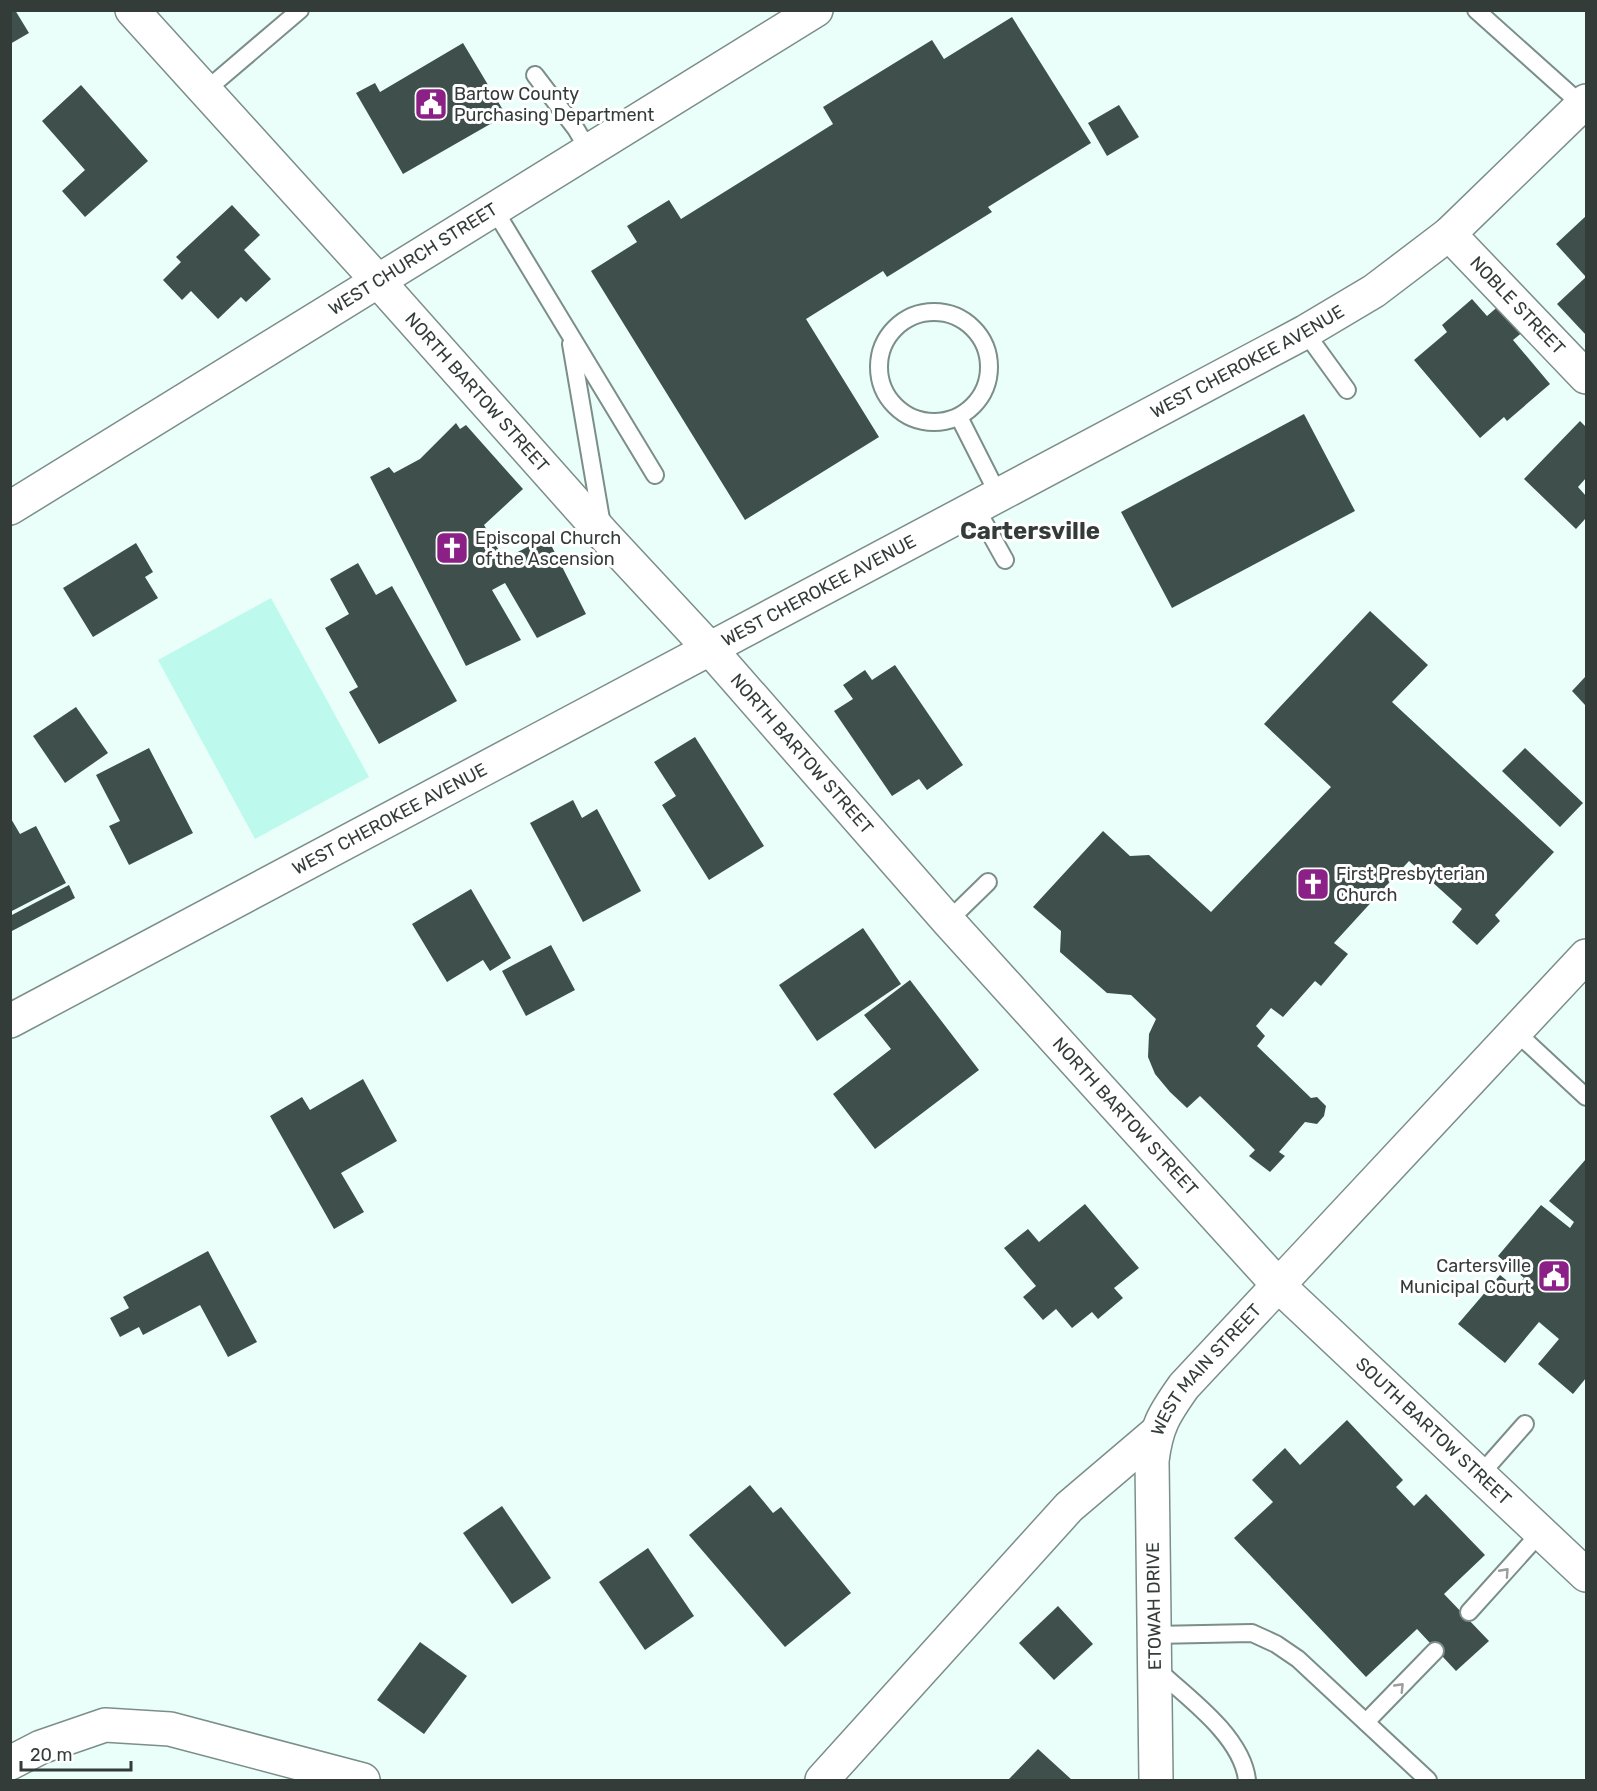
<svg xmlns="http://www.w3.org/2000/svg" width="1597" height="1791" font-family="Rubik,sans-serif">
<style>
.green{fill:#bdfaed}
.building{fill:#3f504c}
.lines{fill:none;stroke-linecap:round;stroke-linejoin:round}
.lane-casing{stroke:#7c8e8a;stroke-width:20}
.street-casing{stroke:#7c8e8a;stroke-width:36}
.secondary-casing{stroke:#7c8e8a;stroke-width:36}
.primary-casing{stroke:#7c8e8a;stroke-width:36}
.lane{stroke:#fff;stroke-width:16}
.street{stroke:#fff;stroke-width:33}
.secondary{stroke:#fff;stroke-width:33}
.primary{stroke:#fff;stroke-width:33}
.oneway{stroke:#9a9e9c}
.labels{text-anchor:middle;stroke-width:6;stroke-linejoin:round;paint-order:stroke}
.poi-label{font-size:18px;fill:#343c3a;stroke:#fff;text-anchor:start}
.street-label{font-size:18px;fill:#343c3a;stroke:#fff}
.district-label{font-size:24px;font-weight:bold;fill:#343c3a;stroke:#fff}
</style>
<rect width="100%" height="100%" fill="#ebfffa"/>
<!-- green -->
<path class="green" d="M 271,598 L 369,777 L 255,839 L 158,660 Z"/>
<!-- building -->
<g class="building">
<path d="M 10,10 L 15,10 L 29,33 L 10,44 Z"/>
<path d="M 1012,17 L 1091,143 L 988,207 L 992,212 L 887,277 L 883,271 L 806,319 L 879,437 L 745,520 L 591,271 L 637,242 L 627,226 L 669,200 L 681,219 L 833,124 L 823,107 L 932,40 L 944,59 Z"/>
<path d="M 463,43 L 506,115 L 403,174 L 356,93 L 375,83 L 380,92 Z"/>
<path d="M 81,85 L 148,161 L 85,217 L 62,191 L 85,170 L 42,121 Z"/>
<path d="M 1119,105 L 1139,137 L 1107,156 L 1088,123 Z"/>
<path d="M 232,205 L 260,235 L 244,250 L 271,279 L 246,302 L 241,297 L 218,319 L 191,291 L 182,300 L 163,280 L 181,262 L 176,257 Z"/>
<path d="M 1586,216 L 1586,277 L 1556,244 Z"/>
<path d="M 1586,277 L 1586,335 L 1557,304 Z"/>
<path d="M 1472,299 L 1487,316 L 1501,304 L 1524,331 L 1513,340 L 1550,384 L 1507,421 L 1504,417 L 1480,438 L 1414,360 L 1447,332 L 1442,325 Z"/>
<path d="M 1304,414 L 1355,511 L 1172,608 L 1121,512 Z"/>
<path d="M 1580,421 L 1586,427 L 1586,478 L 1578,487 L 1586,496 L 1586,518 L 1576,529 L 1524,479 Z"/>
<path d="M 456,423 L 460,429 L 466,425 L 523,489 L 484,525 L 504,559 L 547,537 L 586,614 L 537,638 L 505,583 L 492,590 L 521,640 L 466,666 L 370,477 L 389,467 L 394,473 L 420,459 Z"/>
<path d="M 136,543 L 153,572 L 145,577 L 158,598 L 93,637 L 63,588 Z"/>
<path d="M 358,563 L 376,595 L 392,586 L 457,701 L 379,744 L 349,692 L 358,687 L 325,628 L 349,614 L 330,579 Z"/>
<path d="M 1370,611 L 1428,665 L 1392,702 L 1554,852 L 1495,915 L 1500,921 L 1477,945 L 1452,922 L 1462,909 L 1409,861 L 1334,943 L 1348,954 L 1321,986 L 1315,981 L 1283,1017 L 1271,1008 L 1256,1026 L 1265,1036 L 1257,1046 L 1311,1098 L 1317,1097 L 1326,1106 L 1324,1116 L 1317,1124 L 1305,1122 L 1279,1152 L 1285,1156 L 1270,1172 L 1249,1156 L 1255,1150 L 1200,1096 L 1187,1108 L 1170,1092 L 1155,1074 L 1148,1057 L 1149,1034 L 1156,1019 L 1131,995 L 1107,993 L 1060,952 L 1061,931 L 1033,907 L 1103,831 L 1130,856 L 1149,855 L 1211,912 L 1331,787 L 1264,724 Z"/>
<path d="M 895,665 L 963,765 L 927,790 L 919,779 L 892,796 L 834,711 L 853,699 L 843,685 L 865,670 L 872,680 Z"/>
<path d="M 1586,676 L 1586,706 L 1572,691 Z"/>
<path d="M 76,707 L 108,753 L 65,783 L 33,736 Z"/>
<path d="M 695,737 L 764,846 L 709,880 L 662,805 L 676,796 L 654,762 Z"/>
<path d="M 149,748 L 193,833 L 129,865 L 109,826 L 120,821 L 96,775 Z"/>
<path d="M 1525,748 L 1583,803 L 1560,827 L 1502,771 Z"/>
<path d="M 573,800 L 582,818 L 597,809 L 641,891 L 583,922 L 530,823 Z"/>
<path d="M 10,817 L 20,834 L 36,826 L 66,883 L 10,912 Z"/>
<path d="M 69,885 L 75,898 L 10,932 L 10,916 Z"/>
<path d="M 471,889 L 511,958 L 490,971 L 483,960 L 447,982 L 412,924 Z"/>
<path d="M 863,928 L 901,984 L 817,1041 L 779,985 Z"/>
<path d="M 551,945 L 575,990 L 526,1016 L 502,971 Z"/>
<path d="M 910,980 L 979,1070 L 875,1149 L 833,1094 L 891,1049 L 864,1015 Z"/>
<path d="M 363,1079 L 397,1141 L 341,1173 L 364,1212 L 334,1229 L 270,1116 L 302,1097 L 310,1110 Z"/>
<path d="M 1586,1159 L 1586,1378 L 1573,1394 L 1538,1364 L 1559,1339 L 1539,1322 L 1505,1363 L 1458,1324 L 1500,1275 L 1516,1288 L 1524,1278 L 1498,1256 L 1541,1205 L 1570,1228 L 1574,1222 L 1549,1201 Z"/>
<path d="M 1085,1204 L 1139,1268 L 1114,1288 L 1123,1298 L 1098,1319 L 1092,1312 L 1072,1328 L 1056,1309 L 1043,1320 L 1023,1297 L 1036,1286 L 1004,1248 L 1028,1229 L 1039,1242 Z"/>
<path d="M 208,1251 L 257,1342 L 228,1357 L 200,1305 L 143,1335 L 139,1327 L 120,1337 L 110,1318 L 129,1308 L 123,1297 Z"/>
<path d="M 1347,1420 L 1403,1480 L 1396,1487 L 1414,1506 L 1426,1494 L 1485,1555 L 1444,1594 L 1489,1641 L 1456,1671 L 1417,1629 L 1366,1677 L 1234,1538 L 1273,1502 L 1252,1480 L 1285,1448 L 1300,1465 Z"/>
<path d="M 750,1485 L 773,1513 L 781,1507 L 851,1593 L 785,1647 L 689,1535 Z"/>
<path d="M 502,1506 L 551,1578 L 512,1604 L 463,1533 Z"/>
<path d="M 648,1548 L 694,1616 L 645,1650 L 599,1582 Z"/>
<path d="M 1058,1606 L 1093,1644 L 1054,1680 L 1019,1643 Z"/>
<path d="M 420,1642 L 467,1676 L 424,1734 L 377,1700 Z"/>
<path d="M 1038,1749 L 1072,1780 L 1008,1780 Z"/>
</g>
<g class="lines">
<defs>
<g id="lane">
<path d="M 1476,10 L 1582,105"/>
<path d="M 535,75 L 576,129 L 589,151"/>
<path d="M 205,91 L 300,10"/>
<path d="M 494,209 L 655,475"/>
<circle cx="934" cy="367" r="55"/>
<path d="M 1305,332 L 1347,390"/>
<path d="M 571,344 L 602,525"/>
<path d="M 959,417 L 999,496"/>
<path d="M 976,508 L 1005,560"/>
<path d="M 948,921 L 988,882"/>
<path d="M 1516,1032 L 1586,1097"/>
<path d="M 1479,1476 L 1525,1424"/>
<path d="M 1469,1612 L 1541,1532"/>
<path d="M 1154,1635 L 1252,1633 L 1276,1644 L 1298,1659 L 1428,1780"/>
<path d="M 1155,1668 C 1187,1697 1242,1736 1247,1780"/>
<path d="M 1366,1722 L 1435,1651"/>
</g>
<g id="street">
<path id="s1" d="M 1449,234 L 1586,377"/>
<path d="M 10,508 L 378,281 L 132,10"/>
<path id="s2" d="M 1279,1286 L 1586,1575"/>
<path d="M 10,1763 L 41,1747 L 105,1725 L 170,1729 L 363,1780"/>
<path d="M 822,1780 L 1069,1507 L 1156,1433"/>
</g>
<g id="secondary">
<path id="s3" d="M 816,10 L 378,281 L 604,535 L 710,649 L 948,921 L 1279,1286"/>
<path id="s4" d="M 10,1021 L 1305,332 L 1374,291 L 1449,234 L 1586,101"/>
</g>
<g id="primary">
<path id="s5" d="M 1156,1780 L 1152,1461 C 1156,1427 1164,1414 1184,1386 L 1586,956"/>
</g>
</defs>
<!-- lane casing -->
<use href="#lane" class="lane-casing"/>
<!-- street casing -->
<use href="#street" class="street-casing"/>
<!-- secondary casing -->
<use href="#secondary" class="secondary-casing"/>
<!-- primary casing -->
<use href="#primary" class="primary-casing"/>
<!-- lane -->
<use href="#lane" class="lane"/>
<!-- street -->
<use href="#street" class="street"/>
<!-- secondary -->
<use href="#secondary" class="secondary"/>
<!-- primary -->
<use href="#primary" class="primary"/>
</g>
<!-- one-way arrows -->
<defs><path id="oneway-chevron" d="M-2-3.5L2.5 0L-2 3.5" fill="none" stroke-width="1.6" stroke-linecap="round" stroke-linejoin="round" transform="scale(1.5)"/></defs>
<g class="oneway">
<use href="#oneway-chevron" transform="translate(1505 1572) rotate(-48)"/>
<use href="#oneway-chevron" transform="translate(1400 1687) rotate(-46)"/>
</g>
<!-- icons -->
<defs>
<symbol id="civic-square" viewBox="-11 -11 22 22"><rect x="-9" y="-9" width="18" height="18" rx="4" fill="#8b2186" stroke="#fff"/><path d="M-.6-6.5H3V-4.5H.6V-3L4-1V1h2V6H-6V1h2V-1L-.6-3ZM-1.2 2.5V6h2.4V2.5Z" fill="#fff"/></symbol>
<symbol id="church-square" viewBox="-11 -11 22 22"><rect x="-9" y="-9" width="18" height="18" rx="4" fill="#8b2186" stroke="#fff"/><path d="M-1.2-6h2.4v3.5h3.3v2.4h-3.3V6h-2.4V-.1h-3.3v-2.4h3.3Z" fill="#fff"/></symbol>
</defs>
<g fill-rule="evenodd">
<use href="#civic-square" x="412" y="85" width="38" height="38"/>
<use href="#church-square" x="433" y="529" width="38" height="38"/>
<use href="#church-square" x="1294" y="865" width="38" height="38"/>
<use href="#civic-square" x="1535" y="1257" width="38" height="38"/>
</g>
<g class="labels">
<!-- poi labels -->
<g class="poi-label">
<text x="454" y="100">Bartow County<tspan x="454" dy="21">Purchasing Department</tspan></text>
<text x="475" y="544">Episcopal Church<tspan x="475" dy="21">of the Ascension</tspan></text>
<text x="1336" y="880">First Presbyterian<tspan x="1336" dy="21">Church</tspan></text>
<text x="1531" y="1272" text-anchor="end">Cartersville<tspan x="1531" dy="21">Municipal Court</tspan></text>
</g>
<!-- street labels -->
<g class="street-label">
<text transform="translate(413 259) rotate(-32)" y="6">WEST CHURCH STREET</text>
<text dy="6" stroke="none"><textPath href="#s1" startOffset="99">NOBLE STREET</textPath></text>
<text dy="6" stroke="none"><textPath href="#s4" startOffset="1402">WEST CHEROKEE AVENUE</textPath></text>
<text dy="6" stroke="none"><textPath href="#s3" startOffset="664">NORTH BARTOW STREET</textPath></text>
<text dy="6" stroke="none"><textPath href="#s4" startOffset="916">WEST CHEROKEE AVENUE</textPath></text>
<text dy="6" stroke="none"><textPath href="#s3" startOffset="1150">NORTH BARTOW STREET</textPath></text>
<text dy="6" stroke="none"><textPath href="#s4" startOffset="430">WEST CHEROKEE AVENUE</textPath></text>
<text dy="6" stroke="none"><textPath href="#s3" startOffset="1636">NORTH BARTOW STREET</textPath></text>
<text dy="6" stroke="none"><textPath href="#s5" startOffset="428">WEST MAIN STREET</textPath></text>
<text dy="6" stroke="none"><textPath href="#s2" startOffset="212">SOUTH BARTOW STREET</textPath></text>
<text transform="translate(1154 1606) rotate(-91)" y="6">ETOWAH DRIVE</text>
</g>
<!-- district labels -->
<g class="district-label">
<text x="1030" y="539">Cartersville</text>
</g>
</g>
<!-- border -->
<rect width="1597" height="1791" fill="none" stroke="#343c3a" stroke-width="24"/>
<!-- scale -->
<path d="M21 1761v9h110v-9" fill="none" stroke="#343c3a" stroke-width="3"/>
<text x="30" y="1761" font-size="18" fill="#343c3a" stroke="#ffffff" stroke-width="4.5" paint-order="stroke">20 m</text>
</svg>
